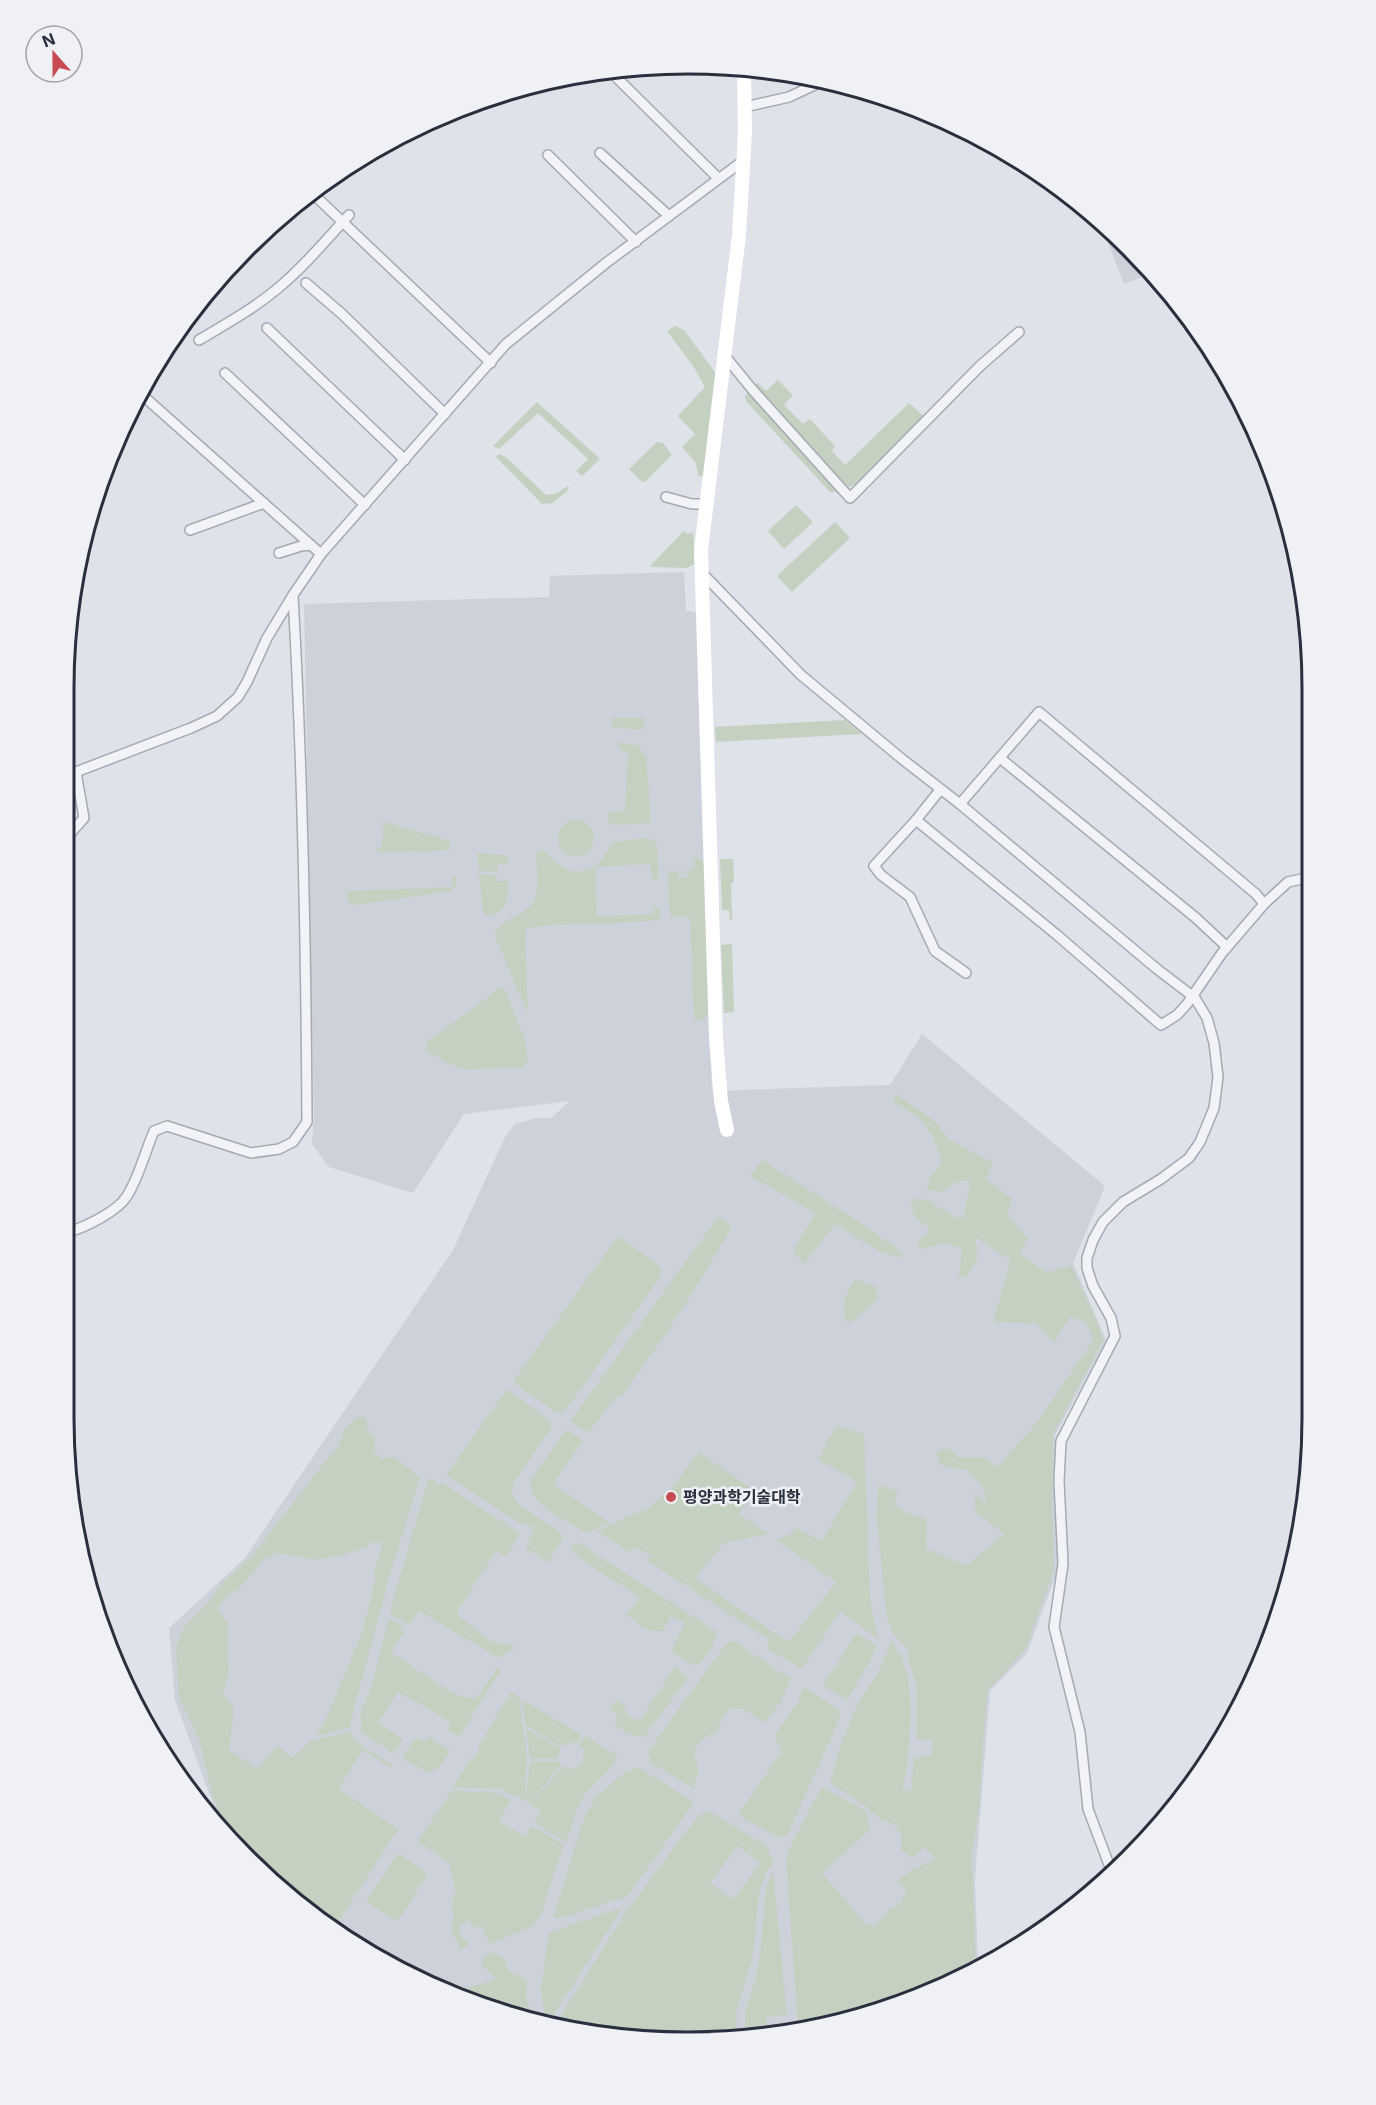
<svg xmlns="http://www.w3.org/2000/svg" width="1376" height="2105" font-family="Inter,'Noto Sans KR',sans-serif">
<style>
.built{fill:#cdd1d9}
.green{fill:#c4d1c1}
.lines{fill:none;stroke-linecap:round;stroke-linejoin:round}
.street-casing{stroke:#a5a9b2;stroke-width:12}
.street{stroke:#f2f3f6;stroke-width:9}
.secondary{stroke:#fff;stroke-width:14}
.poi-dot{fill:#c74a54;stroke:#eff1f5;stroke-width:2}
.labels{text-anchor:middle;stroke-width:5;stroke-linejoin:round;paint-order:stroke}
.poi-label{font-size:16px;font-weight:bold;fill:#292f3e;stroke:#eff1f5;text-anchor:start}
.rim{fill:none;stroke:#292f3e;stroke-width:3}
</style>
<rect width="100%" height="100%" fill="#dfe2e8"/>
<!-- built -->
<g class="built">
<path d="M 1098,217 L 1100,218 L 1152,273 L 1124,284 Z"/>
<path d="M 684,572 L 686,611 L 697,612 L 712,1091 L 890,1085 L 922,1034 L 1105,1186 L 1073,1263 L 1106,1340 L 1055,1435 L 1057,1572 L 1027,1653 L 990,1691 L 975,1879 L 978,1967 L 927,1994 L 850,2021 L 688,2042 L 566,2030 L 487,2009 L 376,1958 L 308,1913 L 246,1859 L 222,1829 L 175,1700 L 169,1628 L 244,1559 L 453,1250 L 505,1137 L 515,1124 L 536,1118 L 551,1118 L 570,1101 L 464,1114 L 413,1193 L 329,1167 L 312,1144 L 314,1116 L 304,604 L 549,597 L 550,576 Z"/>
</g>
<!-- green -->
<g class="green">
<path d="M 675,326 L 684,330 L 717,375 L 706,476 L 698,476 L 696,463 L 682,447 L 695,434 L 678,416 L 705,387 L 693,366 L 667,331 Z"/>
<path d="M 778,380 L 793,395 L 784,405 L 803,424 L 810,419 L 835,446 L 832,451 L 845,465 L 909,403 L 925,417 L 858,483 L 849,487 L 843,485 L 753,385 L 758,383 L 766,391 Z"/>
<path d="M 747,393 L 753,395 L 837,490 L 835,492 L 830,492 L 746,401 L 745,397 Z"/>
<path d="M 537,402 L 598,457 L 599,460 L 582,476 L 576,471 L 588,459 L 538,413 L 499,449 L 493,446 Z"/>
<path d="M 657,442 L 663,443 L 672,455 L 646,481 L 642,482 L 629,469 Z"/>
<path d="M 499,454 L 506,457 L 546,495 L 555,494 L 568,486 L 569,489 L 553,503 L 542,504 L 496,457 Z"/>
<path d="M 796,505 L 813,522 L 784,549 L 768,531 Z"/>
<path d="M 835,522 L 850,538 L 792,592 L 777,576 Z"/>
<path d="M 684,531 L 688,534 L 693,532 L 695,564 L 686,568 L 652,567 L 650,566 Z"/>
<path d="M 611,718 L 644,718 L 644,726 L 641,730 L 614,727 Z"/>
<path d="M 845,720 L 862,734 L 716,742 L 715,727 Z"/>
<path d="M 619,742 L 638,746 L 646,757 L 651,821 L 650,823 L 615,825 L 607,821 L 610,813 L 625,810 L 628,753 L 618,749 Z"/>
<circle cx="576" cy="838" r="18"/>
<path d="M 382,821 L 450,841 L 450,850 L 377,853 L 378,848 L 381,848 L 384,827 L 381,826 Z"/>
<path d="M 645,838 L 654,840 L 657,844 L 659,878 L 653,880 L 652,878 L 650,864 L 596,867 L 597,916 L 653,914 L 653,905 L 660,909 L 659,918 L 652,921 L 540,926 L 527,928 L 525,934 L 528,1014 L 494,934 C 502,917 531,915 536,896 C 540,882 534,866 537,852 L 539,850 L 544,850 C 559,867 579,883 600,861 C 605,856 609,848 613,842 Z"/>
<path d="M 477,853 L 505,855 L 509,864 L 498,864 L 497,872 L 479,871 Z"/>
<path d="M 693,858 L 699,858 L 705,864 L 711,1012 L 703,1019 L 694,1020 L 690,917 L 670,917 L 668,871 L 677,871 L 678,878 L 687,878 L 687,870 L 693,870 Z"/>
<path d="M 720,859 L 733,859 L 734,882 L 731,883 L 732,920 L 730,920 L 729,910 L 722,910 Z"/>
<path d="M 479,874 L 497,875 L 497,881 L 509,881 C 508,899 507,912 487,916 L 483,911 Z"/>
<path d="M 456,875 L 456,886 L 451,891 L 357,905 L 351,904 L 347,897 L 347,891 L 453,887 L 453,876 Z"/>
<path d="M 732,944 L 734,1012 L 724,1013 L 721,945 Z"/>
<path d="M 500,988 L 505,990 L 507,994 L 525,1040 L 528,1061 L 524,1067 L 465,1070 L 445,1062 L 426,1050 L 427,1042 Z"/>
<path d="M 896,1094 L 936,1122 L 947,1138 L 993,1163 L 986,1179 L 1012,1199 L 1007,1216 L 1028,1238 L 1020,1253 L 1035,1265 L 1047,1272 L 1072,1266 L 1104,1339 L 1053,1434 L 1052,1503 L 1054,1570 L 1025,1650 L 987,1691 L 979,1807 L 971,1862 L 973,1880 L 976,1968 L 927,1994 L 850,2021 L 798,2027 L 786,1859 L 792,1842 L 822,1787 L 865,1810 L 871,1828 L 822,1873 L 866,1925 L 874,1926 L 890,1909 L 899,1905 L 907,1890 L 897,1881 L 913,1869 L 935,1859 L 924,1847 L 913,1859 L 901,1850 L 902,1835 L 893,1824 L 882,1820 L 850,1795 L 830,1783 L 841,1743 L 858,1704 L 878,1672 L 892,1641 C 896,1649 902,1657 905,1666 C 915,1694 909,1762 903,1791 L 911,1790 L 914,1758 L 931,1756 L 934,1741 L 917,1739 L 917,1688 L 907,1653 L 909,1651 L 893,1633 L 887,1619 L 877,1521 L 878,1484 L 897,1492 L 895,1506 L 908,1514 L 927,1519 L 926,1548 L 966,1566 L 1004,1534 L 976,1512 L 974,1494 L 987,1505 C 986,1490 978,1481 968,1470 L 955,1469 L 940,1464 L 936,1452 L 948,1448 L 956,1453 L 957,1458 L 985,1457 L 997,1468 L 1038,1421 L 1094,1339 L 1085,1321 L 1070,1317 L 1054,1342 L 1035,1323 L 993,1322 L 1011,1260 L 976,1238 L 977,1261 L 966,1277 L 959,1277 L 962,1248 L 945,1243 L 921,1249 L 917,1242 L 928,1233 L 928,1227 C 918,1222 914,1216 910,1205 L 916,1198 L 930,1201 L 957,1219 L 965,1217 C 964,1204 970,1193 970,1180 L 956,1182 L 940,1192 L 926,1189 L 933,1173 L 942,1163 C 932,1129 924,1118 893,1102 Z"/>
<path d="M 762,1160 L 859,1222 L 903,1253 L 901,1258 L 879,1251 L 835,1224 L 804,1264 L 793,1252 L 815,1213 L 750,1176 Z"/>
<path d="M 718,1217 L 732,1226 C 699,1285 662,1342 621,1396 L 616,1397 L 591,1429 L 588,1432 L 577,1426 L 571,1420 Z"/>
<path d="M 618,1236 L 661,1267 L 662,1271 L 660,1277 L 568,1407 L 563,1412 L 557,1413 L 514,1383 L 514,1380 Z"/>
<path d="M 855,1279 L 877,1287 L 876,1300 L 854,1320 L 847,1323 C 841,1308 845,1291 855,1279 Z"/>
<path d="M 507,1389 L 549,1420 L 552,1427 L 514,1482 L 512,1492 L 520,1506 L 556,1529 L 564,1537 L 548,1563 L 525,1548 L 535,1529 L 525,1523 L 522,1525 L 446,1475 Z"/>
<path d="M 358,1417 L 366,1418 L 367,1429 L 375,1437 L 374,1451 L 381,1459 L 394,1457 L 420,1477 L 389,1578 L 349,1728 L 316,1736 L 329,1712 L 362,1633 L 375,1581 L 374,1571 L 383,1543 L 373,1541 L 367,1546 L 342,1555 L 316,1560 L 278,1553 L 263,1560 L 237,1591 L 229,1593 L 217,1609 L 227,1622 L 229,1672 L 223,1694 L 234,1709 L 229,1750 L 257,1769 L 278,1746 L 293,1759 L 310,1741 L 349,1732 L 362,1746 L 391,1764 L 390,1767 L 362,1750 L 339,1789 L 398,1829 L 333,1930 L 308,1913 L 246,1859 L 228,1837 L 211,1790 L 200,1742 L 179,1697 L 176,1648 L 184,1626 L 211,1600 L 220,1585 L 252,1556 L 327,1459 L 338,1447 L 344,1430 Z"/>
<path d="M 837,1426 L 864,1434 L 870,1599 L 878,1639 L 840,1611 L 802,1669 L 768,1649 L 768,1639 L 648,1561 L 650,1555 L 637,1548 L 629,1552 L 597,1531 L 648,1508 L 670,1490 L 699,1452 L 752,1489 L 739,1514 L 769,1534 L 724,1543 L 695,1578 L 787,1642 L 800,1628 L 836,1582 L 776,1540 L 791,1534 L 797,1528 L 822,1541 L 857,1481 L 819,1460 L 828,1440 Z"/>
<path d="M 567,1429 L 583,1441 L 553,1484 L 610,1523 L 586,1533 C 569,1522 523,1502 532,1478 Z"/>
<path d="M 430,1478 L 440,1485 L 442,1483 L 518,1532 L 519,1535 L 506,1557 L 496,1551 L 458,1610 L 458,1615 L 490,1641 L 516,1647 L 499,1658 L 419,1611 L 410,1625 L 392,1615 L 390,1611 L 428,1480 Z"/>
<path d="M 577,1542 L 717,1632 C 714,1646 707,1659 695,1666 L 671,1651 L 685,1623 L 671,1616 L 663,1631 C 648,1633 639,1624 627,1615 L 640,1597 L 597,1570 L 569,1549 Z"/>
<path d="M 389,1618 L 404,1628 L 402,1631 L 404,1633 L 391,1652 C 411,1664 454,1700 476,1699 L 497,1668 L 501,1670 L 459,1737 L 447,1730 L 451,1722 L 398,1692 L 378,1723 L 403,1739 L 394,1754 L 362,1732 L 360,1713 L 371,1688 Z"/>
<path d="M 856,1633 L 875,1644 L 876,1649 L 848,1700 L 823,1686 Z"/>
<path d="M 731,1641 L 737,1643 L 791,1679 L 780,1703 L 765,1723 L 743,1709 L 731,1708 L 722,1719 L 717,1731 L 699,1742 L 694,1753 L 699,1770 L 693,1788 L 651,1763 L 648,1751 L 725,1645 Z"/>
<path d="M 675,1667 L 688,1678 L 644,1737 L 628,1734 L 614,1724 L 618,1714 L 609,1708 L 616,1700 L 625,1705 L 624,1711 L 631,1717 L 640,1720 Z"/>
<path d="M 804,1687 L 838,1709 L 841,1715 L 788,1834 L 785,1837 L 780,1838 L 744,1819 L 739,1814 L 783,1749 L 775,1741 L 777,1737 L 775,1735 L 800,1699 L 799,1697 Z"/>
<path d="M 511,1692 L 519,1697 L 527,1757 L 524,1800 L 500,1789 L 455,1787 L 454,1785 L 471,1758 L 473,1759 L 480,1748 L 478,1747 Z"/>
<path d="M 523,1700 L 582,1735 L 577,1744 L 572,1742 L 560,1747 L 525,1725 Z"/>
<path d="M 526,1729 L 560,1749 L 558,1759 L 530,1758 Z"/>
<path d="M 585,1736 L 618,1756 C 611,1771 596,1780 586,1793 C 576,1807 572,1826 566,1842 L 534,1823 L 541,1811 L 530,1805 L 564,1766 L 572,1769 L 582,1764 L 584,1750 L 579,1746 Z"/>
<path d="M 416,1737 L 425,1742 L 429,1737 L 450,1751 L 439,1768 L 426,1772 L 402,1758 Z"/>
<path d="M 530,1761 L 559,1761 L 562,1764 L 529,1804 L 525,1801 Z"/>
<path d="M 639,1768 L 694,1802 L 628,1896 L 565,1917 L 553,1918 L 584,1818 L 595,1798 L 626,1771 Z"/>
<path d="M 453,1789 C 476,1796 487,1785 511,1800 L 499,1821 L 525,1836 L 532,1826 L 564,1845 L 547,1894 L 542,1913 L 536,1922 L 530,1927 L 489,1944 L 481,1925 L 473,1928 L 469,1920 L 458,1926 L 463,1940 L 467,1939 L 469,1945 L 460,1949 L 451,1927 L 454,1917 L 451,1905 L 456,1894 L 449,1862 L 419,1843 L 420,1838 Z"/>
<path d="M 709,1811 L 757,1840 L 747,1853 L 737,1846 L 710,1883 L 733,1900 L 761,1863 L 748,1853 L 759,1840 L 768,1849 L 774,1862 L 767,1871 L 759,1892 L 753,1956 L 736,2012 L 737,2036 L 734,2036 L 724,2029 L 693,2037 L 687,2042 L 566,2030 L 554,2027 L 624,1915 L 687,1830 L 700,1815 Z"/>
<path d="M 398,1853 L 428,1874 L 398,1921 L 366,1902 Z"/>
<path d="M 773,1871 L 787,2015 L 766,2017 L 766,2027 L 758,2033 L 747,2034 L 745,2032 L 745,2011 L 756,1978 L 760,1955 L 766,1889 Z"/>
<path d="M 623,1907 L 551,2019 L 548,2022 L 545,2021 L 541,1989 L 549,1933 Z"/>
<path d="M 494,1952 L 503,1957 L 510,1972 L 527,1979 L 526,1997 L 534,2021 L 487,2009 L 442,1988 L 445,1987 L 456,1992 L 496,1979 L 485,1969 L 481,1961 L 486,1955 Z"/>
</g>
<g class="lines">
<defs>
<g id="street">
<path d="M 617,78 L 718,178"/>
<path d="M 745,107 L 789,97 L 823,81"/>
<path d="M 600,153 L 669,216"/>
<path d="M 548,155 L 636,242"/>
<path d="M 310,191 L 491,363"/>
<path d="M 306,283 L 342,314 L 445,414"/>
<path d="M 267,328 L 405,460"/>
<path d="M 199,340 C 226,324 253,309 277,289 C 304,267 326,240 349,215"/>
<path d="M 725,356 L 751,388 L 850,498 L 980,366 L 1019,332"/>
<path d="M 225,373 L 365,505"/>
<path d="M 140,393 L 321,554"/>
<path d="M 666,497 L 692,504 L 705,504"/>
<path d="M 190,530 L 264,503"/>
<path d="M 279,553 L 301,546 L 311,545"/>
<path d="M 701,572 L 801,675 L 902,759 L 960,804 L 1157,969 L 1195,998 L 1207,1018 L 1214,1043 L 1218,1077 L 1214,1108 L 1200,1142 L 1189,1158 L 1161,1179 L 1123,1202 L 1103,1222 L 1093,1240 L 1087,1258 L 1087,1268 L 1093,1286 L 1111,1318 L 1115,1336 L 1061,1441 L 1059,1481 L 1063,1564 L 1054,1627 L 1080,1732 L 1088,1809 L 1111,1870"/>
<path d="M 1000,758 L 1196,918 L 1227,947"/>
<path d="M 68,775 L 191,728 L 217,716 L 238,697 L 247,682 L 267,638 L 293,595 L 321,554 L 506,344 L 606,263 L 744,160"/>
<path d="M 940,790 L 916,820 L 874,866 L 881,875 L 910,897 L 935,951 L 966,973"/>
<path d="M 960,804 L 1039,712 L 1256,894 L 1264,904"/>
<path d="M 916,820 L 1057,935 L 1161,1025 L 1177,1015 L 1187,1004 L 1222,953 L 1264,904 L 1288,882 L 1311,877"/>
<path d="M 68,836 L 84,818 L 76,772"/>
<path d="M 68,1232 C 86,1227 118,1211 127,1196 C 139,1177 145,1152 154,1131 L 167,1126 L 251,1153 L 279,1149 L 293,1142 L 307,1122 C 306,946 303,771 293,596"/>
</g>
</defs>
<!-- street casing -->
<use href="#street" class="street-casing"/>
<!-- street -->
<use href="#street" class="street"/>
<!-- secondary -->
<path class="secondary" d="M 727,1130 L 721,1101 L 716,1038 L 701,550 L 739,235 L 745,132 L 744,67"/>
</g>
<!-- markers -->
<circle class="poi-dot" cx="671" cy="1497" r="6"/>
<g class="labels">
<!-- poi labels -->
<g class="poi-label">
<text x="683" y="1503">평양과학기술대학</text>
</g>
</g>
<!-- crop -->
<path d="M0 0H1376V2105H0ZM688 74H688A614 614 0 0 1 1302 688V1418A614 614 0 0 1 688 2032H688A614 614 0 0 1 74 1418V688A614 614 0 0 1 688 74Z" fill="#eff1f5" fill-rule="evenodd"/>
<path class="rim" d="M688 74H688A614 614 0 0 1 1302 688V1418A614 614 0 0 1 688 2032H688A614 614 0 0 1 74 1418V688A614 614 0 0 1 688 74Z"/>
<!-- north arrow -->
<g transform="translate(54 54) rotate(339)"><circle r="28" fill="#eff1f5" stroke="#a0a3ac" stroke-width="1.5"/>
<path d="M0-4.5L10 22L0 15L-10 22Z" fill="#c74a54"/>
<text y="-9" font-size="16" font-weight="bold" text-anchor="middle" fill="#292f3e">N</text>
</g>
</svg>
